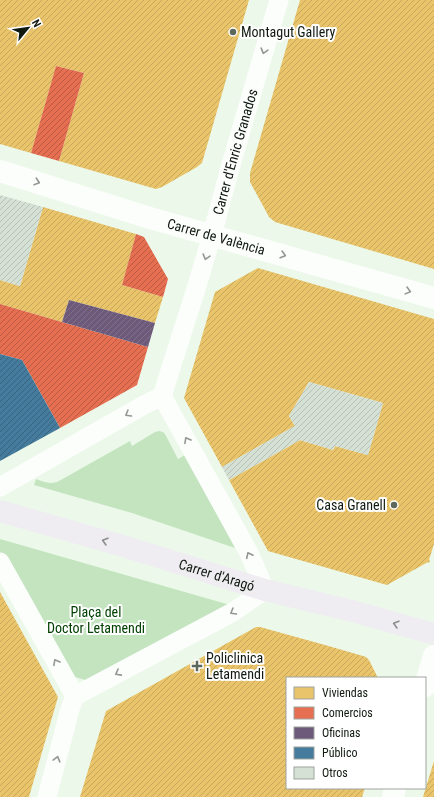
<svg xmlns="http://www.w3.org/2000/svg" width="434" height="797" font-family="'Roboto Condensed',sans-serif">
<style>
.park{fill:#c3e4bf}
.homes{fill:url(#homes-hatch)}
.shops{fill:url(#shops-hatch)}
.offices{fill:url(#offices-hatch)}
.public{fill:url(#public-hatch)}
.building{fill:url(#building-hatch)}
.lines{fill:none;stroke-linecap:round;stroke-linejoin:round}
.street{stroke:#fcfefc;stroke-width:19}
.secondary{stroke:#fcfefc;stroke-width:22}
.primary{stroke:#efedf2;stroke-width:22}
.oneway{stroke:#929792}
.oneway2{stroke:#8b8e8c}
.poi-dot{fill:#5d675c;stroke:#fff;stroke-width:1.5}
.labels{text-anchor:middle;stroke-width:4;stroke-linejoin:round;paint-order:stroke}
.poi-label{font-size:14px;fill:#101910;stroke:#fff;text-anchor:start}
.street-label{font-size:14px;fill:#101910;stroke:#fff}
.park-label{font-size:14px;fill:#004000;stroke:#fff}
</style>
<defs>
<pattern id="homes-hatch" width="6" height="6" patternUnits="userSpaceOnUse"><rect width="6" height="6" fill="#e9c46a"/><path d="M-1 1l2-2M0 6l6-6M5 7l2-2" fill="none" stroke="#c7a85b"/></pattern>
<pattern id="shops-hatch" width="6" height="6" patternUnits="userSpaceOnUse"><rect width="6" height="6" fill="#e76f51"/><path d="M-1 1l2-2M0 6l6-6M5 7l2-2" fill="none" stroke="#ba5a42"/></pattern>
<pattern id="offices-hatch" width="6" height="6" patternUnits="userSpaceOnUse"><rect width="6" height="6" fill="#6d597a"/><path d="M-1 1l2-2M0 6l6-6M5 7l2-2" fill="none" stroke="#807189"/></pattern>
<pattern id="public-hatch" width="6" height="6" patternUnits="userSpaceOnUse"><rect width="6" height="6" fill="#457b9d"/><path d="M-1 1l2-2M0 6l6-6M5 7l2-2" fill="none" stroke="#38647f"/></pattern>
<pattern id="building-hatch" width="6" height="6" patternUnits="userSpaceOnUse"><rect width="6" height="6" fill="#d6e1d5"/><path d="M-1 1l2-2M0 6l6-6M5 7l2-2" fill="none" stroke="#b7c0b6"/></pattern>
</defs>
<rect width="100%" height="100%" fill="#ecf9ea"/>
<!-- park -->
<g class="park">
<path d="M 159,431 L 163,432 L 165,434 L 178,459 L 185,455 L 235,548 L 132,513 L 34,485 L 36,479 C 44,482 51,485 59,481 L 130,441 L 132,446 L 155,432 Z"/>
<path d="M 0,539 L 230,605 L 92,682 L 68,675 L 0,553 Z"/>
</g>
<!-- homes -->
<g class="homes">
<path d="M 0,0 L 249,0 L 202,163 L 197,167 L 162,187 L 156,189 L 59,161 L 84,73 L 56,66 L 31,153 L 0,144 Z"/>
<path d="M 300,0 L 434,0 L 434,269 L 275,222 L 269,217 L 250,182 L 250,173 Z"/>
<path d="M 43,207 L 136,234 L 122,285 L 163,297 L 155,323 L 69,300 L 62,322 L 0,304 L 0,280 L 20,286 Z"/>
<path d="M 258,268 L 434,319 L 434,544 L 429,560 L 430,561 L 429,563 L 428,562 L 387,585 L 268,551 L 229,480 L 300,440 L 333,450 L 335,446 L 368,455 L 383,403 L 309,382 L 289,416 L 295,426 L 222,467 L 184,398 L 215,292 Z"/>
<path d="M 0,592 L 58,697 L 29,797 L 0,797 Z"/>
<path d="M 256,627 L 260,627 L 325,645 L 363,656 L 366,657 L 369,660 L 378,678 L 287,678 L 287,788 L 365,788 L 362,797 L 80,797 L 106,711 Z"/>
<path d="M 434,761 L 434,797 L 423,797 Z"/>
</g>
<!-- shops -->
<g class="shops">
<path d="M 56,66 L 84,73 L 59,161 L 31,153 Z"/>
<path d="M 136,234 L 144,237 L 168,279 L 163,297 L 122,285 Z"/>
<path d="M 0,304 L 148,347 L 137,385 L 60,428 L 22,360 L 0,354 Z"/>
</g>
<!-- offices -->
<path class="offices" d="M 69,300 L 155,323 L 148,347 L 62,322 Z"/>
<!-- public -->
<path class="public" d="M 0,354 L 22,360 L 60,428 L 0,461 Z"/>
<!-- building -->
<g class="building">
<path d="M 0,195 L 43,207 L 20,286 L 0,280 Z"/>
<path d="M 309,382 L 383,403 L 368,455 L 335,446 L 333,450 L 300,440 L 229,480 L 222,467 L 295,426 L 289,416 Z"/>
</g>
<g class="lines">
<!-- street -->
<g class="street">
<path id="s1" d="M 162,396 L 196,289 L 212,235 L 230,168 L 279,0"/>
<path d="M 0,487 L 144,405 L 162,396"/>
<path d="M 0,562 L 75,696"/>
<path d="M 75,696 L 233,612 L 265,590 L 249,553 L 162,396"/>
<path d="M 47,797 L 70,709 L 75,696"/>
</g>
<!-- secondary -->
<g class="secondary">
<path id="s2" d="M 0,171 L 150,218 L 434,298"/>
<path d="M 425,686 L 434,656"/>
<path d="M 393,797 L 395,788"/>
</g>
<!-- primary -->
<path class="primary" id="s3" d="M 0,511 L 123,546 L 265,590 L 352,611 L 434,634"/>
</g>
<!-- one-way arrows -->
<defs><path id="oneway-chevron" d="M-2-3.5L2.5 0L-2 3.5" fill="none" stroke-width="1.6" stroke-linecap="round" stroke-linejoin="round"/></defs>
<g class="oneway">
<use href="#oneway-chevron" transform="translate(264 51) rotate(106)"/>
<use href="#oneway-chevron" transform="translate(37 182) rotate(18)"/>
<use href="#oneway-chevron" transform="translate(283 255) rotate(16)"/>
<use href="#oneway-chevron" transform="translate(206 257) rotate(106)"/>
<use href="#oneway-chevron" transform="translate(408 291) rotate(15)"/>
<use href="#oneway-chevron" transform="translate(128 414) rotate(150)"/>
<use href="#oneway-chevron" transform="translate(187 440) rotate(-119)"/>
<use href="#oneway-chevron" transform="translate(249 555) rotate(-116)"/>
<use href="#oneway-chevron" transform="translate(233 612) rotate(150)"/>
<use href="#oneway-chevron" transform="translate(56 662) rotate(-119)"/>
<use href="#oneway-chevron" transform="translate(118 673) rotate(152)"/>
<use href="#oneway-chevron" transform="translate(57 759) rotate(-75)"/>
</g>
<g class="oneway2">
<use href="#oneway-chevron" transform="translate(105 541) rotate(-164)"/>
<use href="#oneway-chevron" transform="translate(396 624) rotate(-164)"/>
</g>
<!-- markers -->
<g class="poi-dot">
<circle cx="233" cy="32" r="4"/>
<circle cx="394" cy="505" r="4"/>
<path d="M195 660h4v4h4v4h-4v4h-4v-4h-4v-4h4z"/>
</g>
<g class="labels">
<!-- poi labels -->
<g class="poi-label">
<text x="241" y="37">Montagut Gallery</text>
<text x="386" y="510" text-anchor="end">Casa Granell</text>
<text x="206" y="663">Policlinica<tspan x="206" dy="16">Letamendi</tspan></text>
</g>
<!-- street labels -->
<g class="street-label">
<text dy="5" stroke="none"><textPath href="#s1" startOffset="255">Carrer d'Enric Granados</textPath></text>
<text dy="5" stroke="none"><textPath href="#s2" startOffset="226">Carrer de València</textPath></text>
<text dy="5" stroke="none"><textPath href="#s3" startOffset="226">Carrer d'Aragó</textPath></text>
</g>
<!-- park labels -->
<g class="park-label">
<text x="96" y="617">Plaça del<tspan x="96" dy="16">Doctor Letamendi</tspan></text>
</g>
</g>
<!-- legend -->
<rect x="286" y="677" width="140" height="112" fill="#ffffff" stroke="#9fa39f"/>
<rect x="294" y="687" width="20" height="12" fill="#e9c46a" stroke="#9fa39f"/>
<text x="322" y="697" font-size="12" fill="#101910">Viviendas</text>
<rect x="294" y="707" width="20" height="12" fill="#e76f51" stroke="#9fa39f"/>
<text x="322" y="717" font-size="12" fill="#101910">Comercios</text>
<rect x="294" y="727" width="20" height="12" fill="#6d597a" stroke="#9fa39f"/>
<text x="322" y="737" font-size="12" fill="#101910">Oficinas</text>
<rect x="294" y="747" width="20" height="12" fill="#457b9d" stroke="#9fa39f"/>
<text x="322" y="757" font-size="12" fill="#101910">Público</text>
<rect x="294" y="767" width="20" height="12" fill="#d6e1d5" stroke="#9fa39f"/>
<text x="322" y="777" font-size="12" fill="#101910">Otros</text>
<!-- north arrow -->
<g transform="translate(28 28) rotate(61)" stroke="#ffffff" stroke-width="3" paint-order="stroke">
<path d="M0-3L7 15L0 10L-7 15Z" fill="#101910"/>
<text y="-6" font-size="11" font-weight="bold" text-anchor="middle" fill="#101910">N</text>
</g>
</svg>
